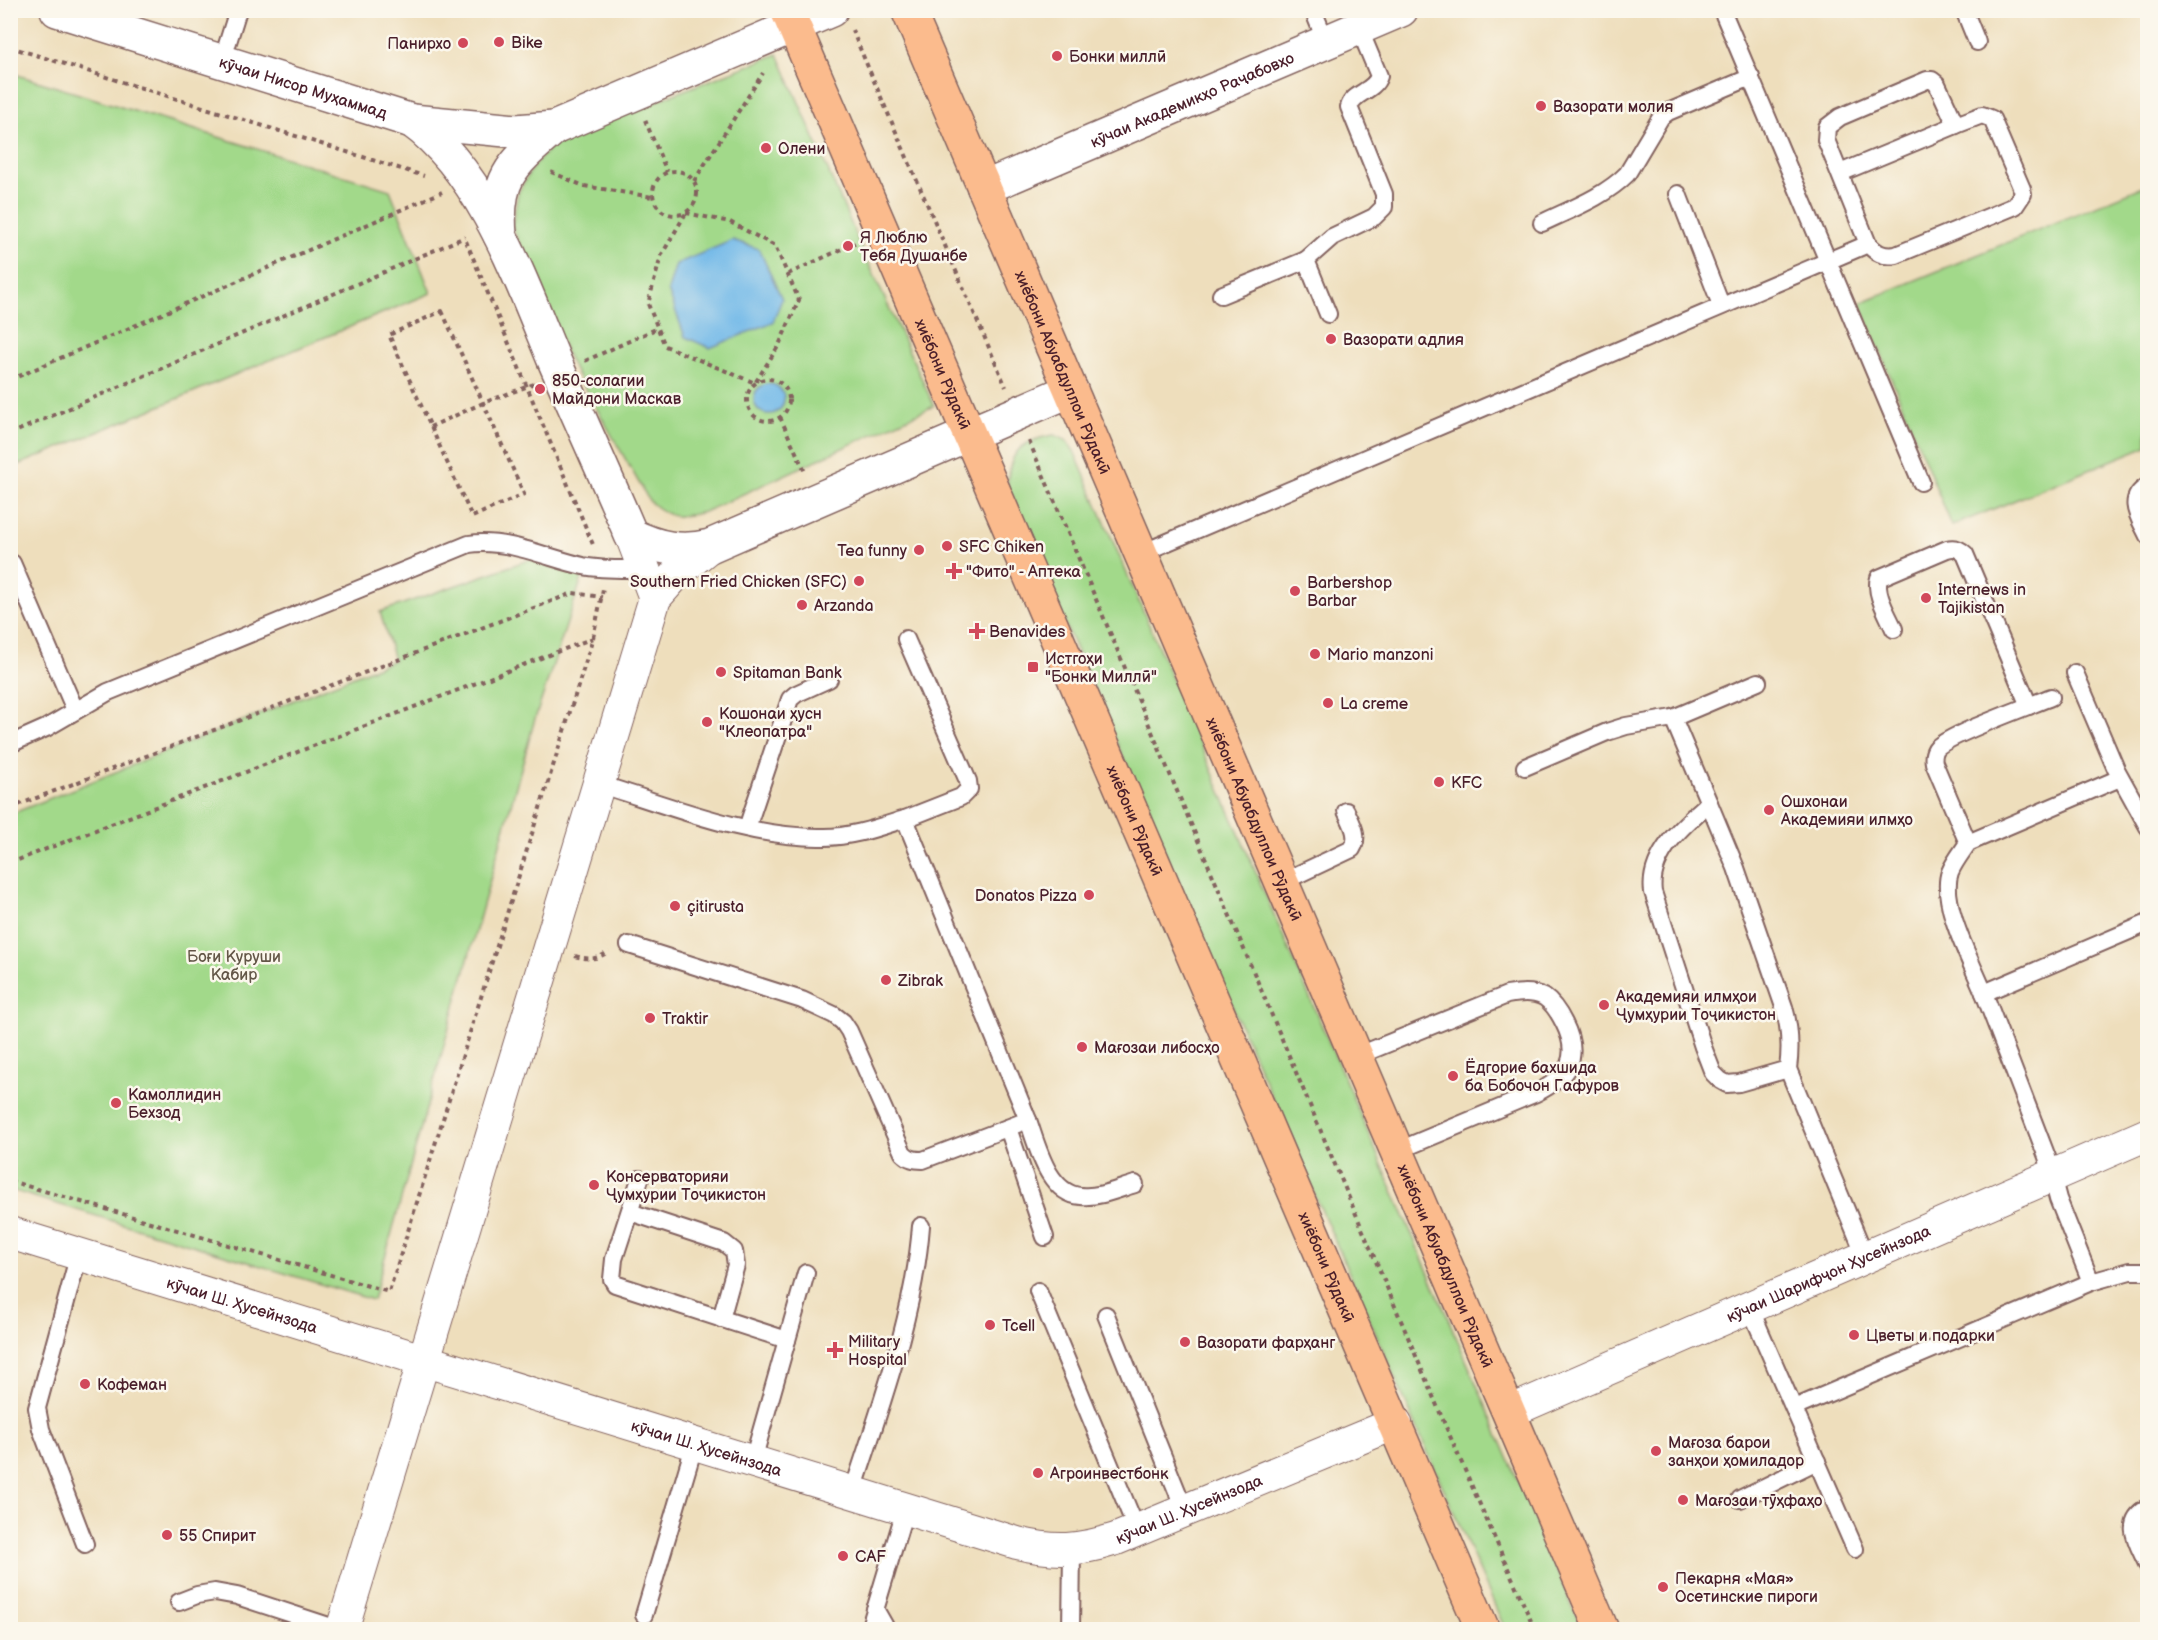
<svg xmlns="http://www.w3.org/2000/svg" width="2158" height="1640" font-family="'Balsamiq Sans',sans-serif">
<style>
.green{fill:#a2d98a;stroke:#767c5a;stroke-width:1.5}
.water{fill:#70b8e8;stroke:#5d6c8a;stroke-width:1.5}
.lines{fill:none;stroke-linecap:round;stroke-linejoin:round}
.service-casing{stroke:#83625e;stroke-width:20}
.minor-casing{stroke:#83625e;stroke-width:34}
.tertiary-casing{stroke:#83625e;stroke-width:36}
.trunk-casing{stroke:#83625e;stroke-width:36}
.path{stroke:#83625e;stroke-width:4;stroke-dasharray:4.5 4.5;stroke-linecap:butt}
.service{stroke:#fff;stroke-width:16}
.minor{stroke:#fff;stroke-width:32}
.tertiary{stroke:#fff;stroke-width:33}
.trunk{stroke:#fbbb8d;stroke-width:33}
.poi-dot{fill:#d1495b;stroke:#fbf7ec;stroke-width:2}
.labels{text-anchor:middle;stroke-width:5;stroke-linejoin:round;paint-order:stroke}
.poi-label{font-size:16px;fill:#4a1f2b;stroke:#fbf7ec;text-anchor:start}
.street-label{font-size:16px;fill:#4a1f2b;stroke:#fbf7ec}
.park-label{font-size:16px;fill:#645748;stroke:#fbf7ec}
</style>
<rect width="100%" height="100%" fill="#fbf7ec"/>
<filter id="ink" filterUnits="userSpaceOnUse"><feTurbulence type="fractalNoise" baseFrequency=".0167" numOctaves="2"/><feDisplacementMap in="SourceGraphic" scale="12" xChannelSelector="R" yChannelSelector="G"/><feConvolveMatrix kernelMatrix="1 2 1 2 8 2 1 2 1" color-interpolation-filters="sRGB"/></filter>
<filter id="wash" filterUnits="userSpaceOnUse"><feTurbulence type="fractalNoise" baseFrequency=".008" numOctaves="4" result="noise"/><feDisplacementMap in="SourceGraphic" scale="24" xChannelSelector="R" yChannelSelector="G"/><feGaussianBlur stdDeviation="1.35" result="paint"/><feColorMatrix in="noise" values="0 0 0 0 0 0 0 0 0 0 0 0 0 0 0 0 0 1.4 0 .05"/><feComposite in="paint" operator="in"/></filter>
<g filter="url(#wash)">
<rect width="100%" height="100%" fill="#eedebc"/>
<!-- green -->
<g class="green">
<path d="M 778,54 L 858,240 L 934,406 L 704,512 C 678,518 671,520 650,502 L 570,362 L 512,226 L 518,193 L 533,167 L 558,139 Z"/>
<path d="M 11,73 L 390,190 L 431,293 L 11,468 Z"/>
<path d="M 2147,185 L 2147,446 L 1952,526 L 1860,303 Z"/>
<path d="M 1054,435 L 1066,440 L 1074,451 L 1582,1629 L 1505,1629 L 1007,492 C 1008,456 1016,441 1054,435 Z"/>
<path d="M 531,559 L 584,572 L 534,722 L 373,1300 L 11,1190 L 11,814 L 394,660 L 380,612 Z"/>
</g>
<!-- water -->
<g class="water">
<path d="M 733,240 L 759,249 L 782,299 L 773,322 L 710,348 L 685,337 L 668,290 L 676,264 Z"/>
<circle cx="769" cy="399" r="15"/>
</g>
</g>
<g filter="url(#ink)">
<g class="lines">
<defs>
<g id="service">
<path d="M 1313,10 L 1326,42"/>
<path d="M 1722,10 L 1921,482"/>
<path d="M 1964,10 L 1977,42"/>
<path d="M 222,61 L 238,10"/>
<path d="M 1840,173 L 1956,125"/>
<path d="M 1678,194 L 1721,305"/>
<path d="M 1542,223 C 1571,209 1604,197 1627,174 L 1661,117 L 1668,112 L 1751,77"/>
<path d="M 1221,295 L 1306,260"/>
<path d="M 1328,314 L 1306,260 L 1332,237 L 1374,217 L 1384,207 L 1384,194 L 1349,107 C 1353,92 1374,92 1379,76 L 1359,28"/>
<path d="M 2148,486 C 2125,499 2139,517 2148,536"/>
<path d="M 1142,553 L 1868,244 L 1826,140 L 1827,127 L 1840,117 L 1927,80 L 1932,80 L 1937,84 L 1956,125 L 1982,115 L 1992,119 L 2022,189 L 2023,194 L 2015,206 L 1896,255 C 1883,257 1876,253 1868,244"/>
<path d="M 12,563 L 75,710"/>
<path d="M 1894,629 C 1888,615 1874,593 1879,578 L 1947,549 C 1954,547 1959,548 1965,554 L 2029,706"/>
<path d="M 2075,673 L 2116,769 L 2148,827"/>
<path d="M 1758,682 L 1673,718 L 1709,803 C 1684,824 1648,855 1653,892 L 1703,1047 L 1713,1073 L 1720,1080 L 1727,1084 L 1739,1083 L 1788,1069 L 1866,1258"/>
<path d="M 10,744 L 46,728 L 108,692 L 469,544 C 505,538 548,558 583,566 C 603,570 624,569 644,569"/>
<path d="M 1525,767 L 1607,732 L 1626,726 L 1673,718"/>
<path d="M 599,784 C 670,806 751,839 825,837 C 853,837 879,827 905,819 L 1028,1120 L 923,1160 C 914,1160 909,1159 903,1153 L 849,1031 L 843,1022 L 834,1015 L 802,1000 L 629,945"/>
<path d="M 1709,803 L 1736,868 L 1784,1007 C 1790,1028 1791,1047 1788,1069"/>
<path d="M 905,819 L 961,797 L 969,789 L 968,781 L 906,639"/>
<path d="M 747,828 L 790,699 L 796,694 L 829,679"/>
<path d="M 1968,843 L 1934,763 C 1933,758 1933,754 1936,749 C 1945,736 2032,705 2051,697"/>
<path d="M 1282,882 L 1352,849 C 1360,836 1352,824 1346,811"/>
<path d="M 2148,923 L 1984,993 L 2047,1157 L 2058,1199 L 2091,1282 L 2130,1271 L 2148,1271"/>
<path d="M 1984,993 C 1972,963 1939,902 1950,872 C 1954,862 1962,852 1968,843 L 2120,778"/>
<path d="M 1357,1056 L 1507,995 C 1519,993 1532,991 1544,997 C 1553,1003 1559,1013 1564,1023 C 1581,1057 1569,1077 1536,1093 L 1397,1151"/>
<path d="M 1028,1120 C 1037,1145 1048,1194 1081,1196 C 1099,1198 1118,1189 1135,1184"/>
<path d="M 1008,1128 L 1045,1237"/>
<path d="M 640,1179 L 614,1259 L 612,1279 L 615,1284 L 787,1340"/>
<path d="M 630,1212 L 724,1243 L 734,1251 L 736,1265 L 721,1319"/>
<path d="M 79,1254 L 37,1408 L 41,1429 L 85,1544"/>
<path d="M 1038,1291 L 1137,1530"/>
<path d="M 1750,1308 L 1855,1549"/>
<path d="M 1106,1315 L 1185,1511"/>
<path d="M 1794,1408 L 2091,1282"/>
<path d="M 753,1460 L 806,1273"/>
<path d="M 853,1491 C 881,1404 914,1317 921,1226"/>
<path d="M 1740,1499 L 1817,1461"/>
<path d="M 2148,1508 C 2121,1522 2139,1545 2148,1566"/>
<path d="M 179,1602 L 197,1595 L 215,1592 L 237,1596 L 341,1630"/>
<path d="M 875,1609 L 887,1630"/>
<path d="M 644,1615 L 695,1443"/>
<path d="M 869,1630 L 906,1507"/>
<path d="M 1071,1630 L 1072,1550"/>
</g>
<g id="minor">
<path d="M 631,535 L 655,598"/>
<path id="s1" d="M 10,1233 L 1017,1543 C 1055,1552 1078,1551 1116,1539 L 1396,1423"/>
<path id="s2" d="M 1509,1412 L 2148,1134"/>
<path d="M 342,1630 L 655,598 L 678,572 L 710,546"/>
</g>
<g id="tertiary">
<path id="s3" d="M 57,10 L 412,121 L 516,131 L 554,128 L 831,10"/>
<path d="M 412,121 C 483,172 521,281 554,360 C 579,418 606,476 631,535 C 658,548 681,553 710,546 L 1071,390"/>
<path id="s4" d="M 984,188 L 1401,10"/>
<path d="M 500,235 C 495,176 513,164 554,128"/>
</g>
<g id="trunk">
<path id="s5" d="M 787,10 L 1483,1630"/>
<path id="s6" d="M 908,10 L 1602,1630"/>
</g>
</defs>
<!-- service casing -->
<use href="#service" class="service-casing"/>
<!-- minor casing -->
<use href="#minor" class="minor-casing"/>
<!-- tertiary casing -->
<use href="#tertiary" class="tertiary-casing"/>
<!-- trunk casing -->
<use href="#trunk" class="trunk-casing"/>
<!-- path -->
<g class="path">
<path d="M 852,30 L 1006,387"/>
<path d="M 10,47 L 424,176"/>
<path d="M 645,120 L 667,172"/>
<circle cx="675" cy="193" r="22"/>
<path d="M 551,172 L 584,186 L 653,197"/>
<path d="M 694,181 L 763,73"/>
<path d="M 686,213 L 730,222 L 775,246 L 799,300 L 779,345 L 755,383 L 665,346 L 648,304 L 661,256 Z"/>
<path d="M 466,241 L 594,547"/>
<path d="M 788,274 L 855,243"/>
<path d="M 442,311 L 524,494 L 472,517 L 389,335 Z"/>
<path d="M 585,361 L 658,328"/>
<circle cx="768" cy="400" r="21"/>
<path d="M 10,380 L 442,192"/>
<path d="M 780,417 L 805,472"/>
<path d="M 430,427 L 483,403 L 534,384"/>
<path d="M 10,434 L 465,237"/>
<path d="M 1029,441 L 1446,1427 L 1535,1630"/>
<path d="M 10,808 L 573,593 L 602,597"/>
<path d="M 10,863 L 593,638"/>
<path d="M 575,956 C 589,960 597,960 609,951"/>
<path d="M 10,1181 L 389,1292 L 593,638 L 603,589"/>
</g>
<!-- service -->
<use href="#service" class="service"/>
<!-- minor -->
<use href="#minor" class="minor"/>
<!-- tertiary -->
<use href="#tertiary" class="tertiary"/>
<!-- trunk -->
<use href="#trunk" class="trunk"/>
</g>
</g>
<!-- markers -->
<g class="poi-dot">
<circle cx="499" cy="42" r="6"/>
<circle cx="463" cy="43" r="6"/>
<circle cx="1057" cy="56" r="6"/>
<circle cx="1541" cy="106" r="6"/>
<circle cx="766" cy="148" r="6"/>
<circle cx="848" cy="246" r="6"/>
<circle cx="1331" cy="339" r="6"/>
<circle cx="540" cy="389" r="6"/>
<circle cx="947" cy="546" r="6"/>
<circle cx="919" cy="550" r="6"/>
<path d="M951 562h6v6h6v6h-6v6h-6v-6h-6v-6h6z"/>
<circle cx="859" cy="581" r="6"/>
<circle cx="1295" cy="591" r="6"/>
<circle cx="1926" cy="598" r="6"/>
<circle cx="802" cy="605" r="6"/>
<path d="M974 622h6v6h6v6h-6v6h-6v-6h-6v-6h6z"/>
<circle cx="1315" cy="654" r="6"/>
<rect x="1027" y="661" width="12" height="12" rx="3"/>
<circle cx="721" cy="672" r="6"/>
<circle cx="1328" cy="703" r="6"/>
<circle cx="707" cy="722" r="6"/>
<circle cx="1439" cy="782" r="6"/>
<circle cx="1769" cy="810" r="6"/>
<circle cx="1089" cy="895" r="6"/>
<circle cx="675" cy="906" r="6"/>
<circle cx="886" cy="980" r="6"/>
<circle cx="1604" cy="1005" r="6"/>
<circle cx="650" cy="1018" r="6"/>
<circle cx="1082" cy="1047" r="6"/>
<circle cx="1453" cy="1076" r="6"/>
<circle cx="116" cy="1103" r="6"/>
<circle cx="594" cy="1185" r="6"/>
<circle cx="990" cy="1325" r="6"/>
<circle cx="1854" cy="1335" r="6"/>
<circle cx="1185" cy="1342" r="6"/>
<path d="M832 1341h6v6h6v6h-6v6h-6v-6h-6v-6h6z"/>
<circle cx="85" cy="1384" r="6"/>
<circle cx="1656" cy="1451" r="6"/>
<circle cx="1038" cy="1473" r="6"/>
<circle cx="1683" cy="1500" r="6"/>
<circle cx="167" cy="1535" r="6"/>
<circle cx="843" cy="1556" r="6"/>
<circle cx="1663" cy="1587" r="6"/>
</g>
<g class="labels">
<!-- poi labels -->
<g class="poi-label">
<text x="511" y="48">Bike</text>
<text x="451" y="49" text-anchor="end">Панирхо</text>
<text x="1069" y="62">Бонки миллӣ</text>
<text x="1553" y="112">Вазорати молия</text>
<text x="778" y="154">Олени</text>
<text x="860" y="243">Я Люблю<tspan x="860" dy="18">Тебя Душанбе</tspan></text>
<text x="1343" y="345">Вазорати адлия</text>
<text x="552" y="386">850-солагии<tspan x="552" dy="18">Майдони Маскав</tspan></text>
<text x="959" y="552">SFC Chiken</text>
<text x="907" y="556" text-anchor="end">Tea funny</text>
<text x="966" y="577">"Фито" - Аптека</text>
<text x="847" y="587" text-anchor="end">Southern Fried Chicken (SFC)</text>
<text x="1307" y="588">Barbershop<tspan x="1307" dy="18">Barbar</tspan></text>
<text x="1938" y="595">Internews in<tspan x="1938" dy="18">Tajikistan</tspan></text>
<text x="814" y="611">Arzanda</text>
<text x="989" y="637">Benavides</text>
<text x="1327" y="660">Mario manzoni</text>
<text x="1045" y="664">Истгоҳи<tspan x="1045" dy="18">"Бонки Миллӣ"</tspan></text>
<text x="733" y="678">Spitaman Bank</text>
<text x="1340" y="709">La creme</text>
<text x="719" y="719">Кошонаи ҳусн<tspan x="719" dy="18">"Клеопатра"</tspan></text>
<text x="1451" y="788">KFC</text>
<text x="1781" y="807">Ошхонаи<tspan x="1781" dy="18">Академияи илмҳо</tspan></text>
<text x="1077" y="901" text-anchor="end">Donatos Pizza</text>
<text x="687" y="912">çitirusta</text>
<text x="898" y="986">Zibrak</text>
<text x="1616" y="1002">Академияи илмҳои<tspan x="1616" dy="18">Ҷумҳурии Тоҷикистон</tspan></text>
<text x="662" y="1024">Traktir</text>
<text x="1094" y="1053">Мағозаи либосҳо</text>
<text x="1465" y="1073">Ёдгорие бахшида<tspan x="1465" dy="18">ба Бобочон Гафуров</tspan></text>
<text x="128" y="1100">Камоллидин<tspan x="128" dy="18">Бехзод</tspan></text>
<text x="606" y="1182">Консерваторияи<tspan x="606" dy="18">Ҷумҳурии Тоҷикистон</tspan></text>
<text x="1002" y="1331">Tcell</text>
<text x="1866" y="1341">Цветы и подарки</text>
<text x="848" y="1347">Military<tspan x="848" dy="18">Hospital</tspan></text>
<text x="1197" y="1348">Вазорати фарҳанг</text>
<text x="97" y="1390">Кофеман</text>
<text x="1668" y="1448">Мағоза барои<tspan x="1668" dy="18">занҳои ҳомиладор</tspan></text>
<text x="1050" y="1479">Агроинвестбонк</text>
<text x="1695" y="1506">Мағозаи тӯҳфаҳо</text>
<text x="179" y="1541">55 Спирит</text>
<text x="855" y="1562">CAF</text>
<text x="1675" y="1584">Пекарня «Мая»<tspan x="1675" dy="18">Осетинские пироги</tspan></text>
</g>
<!-- street labels -->
<g class="street-label">
<text dy="6" stroke="none"><textPath href="#s3" startOffset="258">кӯчаи Нисор Муҳаммад</textPath></text>
<text dy="6" stroke="none"><textPath href="#s4" startOffset="226">кӯчаи Академикҳо Раҷабовҳо</textPath></text>
<text dy="6" stroke="none"><textPath href="#s6" startOffset="394">хиёбони Абуабдуллои Рӯдакӣ</textPath></text>
<text dy="6" stroke="none"><textPath href="#s5" startOffset="396">хиёбони Рӯдакӣ</textPath></text>
<text dy="6" stroke="none"><textPath href="#s5" startOffset="882">хиёбони Рӯдакӣ</textPath></text>
<text dy="6" stroke="none"><textPath href="#s6" startOffset="880">хиёбони Абуабдуллои Рӯдакӣ</textPath></text>
<text dy="6" stroke="none"><textPath href="#s5" startOffset="1368">хиёбони Рӯдакӣ</textPath></text>
<text dy="6" stroke="none"><textPath href="#s6" startOffset="1366">хиёбони Абуабдуллои Рӯдакӣ</textPath></text>
<text dy="6" stroke="none"><textPath href="#s2" startOffset="348">кӯчаи Шарифҷон Ҳусейнзода</textPath></text>
<text dy="6" stroke="none"><textPath href="#s1" startOffset="243">кӯчаи Ш. Ҳусейнзода</textPath></text>
<text dy="6" stroke="none"><textPath href="#s1" startOffset="729">кӯчаи Ш. Ҳусейнзода</textPath></text>
<text dy="6" stroke="none"><textPath href="#s1" startOffset="1233">кӯчаи Ш. Ҳусейнзода</textPath></text>
</g>
<!-- park labels -->
<g class="park-label">
<text x="234" y="962">Боғи Куруши<tspan x="234" dy="18">Кабир</tspan></text>
</g>
</g>
<!-- margin -->
<rect width="2158" height="1640" fill="none" stroke="#fbf7ec" stroke-width="36"/>
</svg>
